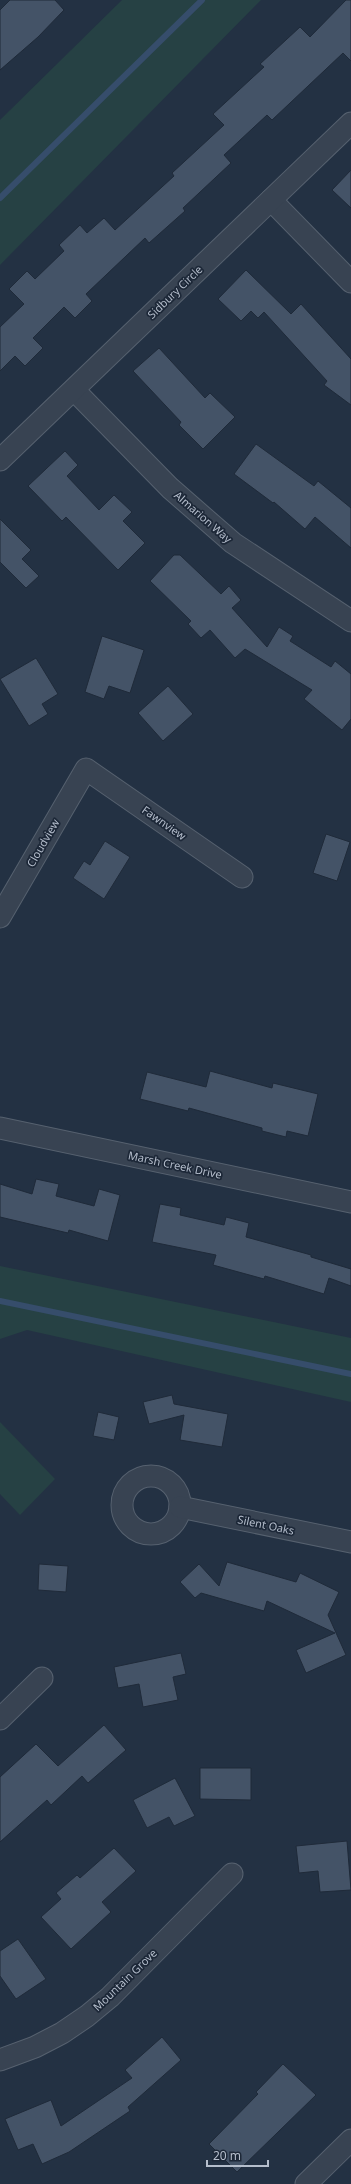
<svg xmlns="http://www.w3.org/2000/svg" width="351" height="2184" font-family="'Noto Sans',sans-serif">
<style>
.green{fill:#264144}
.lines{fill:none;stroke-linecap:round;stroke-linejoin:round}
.stream{stroke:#364d6b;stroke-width:6}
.building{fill:#445367;stroke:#1f2a39}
.minor-casing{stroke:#56616f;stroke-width:23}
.minor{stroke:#384352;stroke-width:21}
.labels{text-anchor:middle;stroke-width:3.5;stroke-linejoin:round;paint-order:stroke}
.street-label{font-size:11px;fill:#b5becc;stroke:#1d2838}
</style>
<rect width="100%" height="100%" fill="#233143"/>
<!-- green -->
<g class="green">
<path d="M 122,0 L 261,0 L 0,265 L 0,120 Z"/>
<path d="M 0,1266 L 351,1338 L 351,1402 L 27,1330 L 0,1339 Z"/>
<path d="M 0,1422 L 55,1479 L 20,1515 L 0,1494 Z"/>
</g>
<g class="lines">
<!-- stream -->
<g class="stream">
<path d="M 0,198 L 202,0"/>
<path d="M 0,1301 L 351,1374"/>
</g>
</g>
<!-- building -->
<g class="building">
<path d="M 10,0 L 55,0 L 64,10 L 38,37 L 0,70 L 0,10 Z"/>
<path d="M 346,0 L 351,0 L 351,61 L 343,53 L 272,120 L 267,115 L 224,155 L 231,163 L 183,208 L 185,211 L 149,243 L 145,238 L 86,294 L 92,301 L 75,318 L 64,307 L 33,338 L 43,348 L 25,366 L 15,356 L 0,371 L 0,327 L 24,304 L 9,289 L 27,271 L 35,279 L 64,251 L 59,245 L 80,225 L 87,233 L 104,218 L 115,230 L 174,176 L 172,173 L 224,125 L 213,114 L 264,67 L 260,64 L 300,27 L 310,37 Z"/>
<path d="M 351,170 L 351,208 L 332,190 Z"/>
<path d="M 246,270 L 291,314 L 301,304 L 351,359 L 351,405 L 324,385 L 327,381 L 264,312 L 258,318 L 251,311 L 241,321 L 218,299 Z"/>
<path d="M 159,348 L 205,398 L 210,393 L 235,417 L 203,449 L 179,425 L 181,422 L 133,371 Z"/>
<path d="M 256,444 L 314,486 L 318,481 L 351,508 L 351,548 L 315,517 L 305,529 L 274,502 L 273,503 L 234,474 Z"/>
<path d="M 65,451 L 78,465 L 67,476 L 99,510 L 114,495 L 132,512 L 123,521 L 145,543 L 118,570 L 66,517 L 62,521 L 28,486 Z"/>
<path d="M 0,519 L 31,550 L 22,559 L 39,576 L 26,588 L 0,562 Z"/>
<path d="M 174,555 L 180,555 L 221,594 L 229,586 L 241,600 L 232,608 L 267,647 L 279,627 L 293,636 L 290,641 L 331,667 L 335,661 L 351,674 L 351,719 L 342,730 L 304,699 L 312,690 L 245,649 L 235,658 L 210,630 L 201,638 L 188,624 L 191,621 L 150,581 Z"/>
<path d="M 102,636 L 144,650 L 130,693 L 109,686 L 104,699 L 85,692 Z"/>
<path d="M 36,658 L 58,694 L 42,704 L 48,714 L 29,726 L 0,679 Z"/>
<path d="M 168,686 L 193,714 L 163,741 L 138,713 Z"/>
<path d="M 326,834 L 350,842 L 337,881 L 313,873 Z"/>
<path d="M 105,841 L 130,857 L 104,899 L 73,878 L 84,861 L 90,865 Z"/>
<path d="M 210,1071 L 272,1088 L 273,1083 L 318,1094 L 308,1136 L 287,1131 L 286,1137 L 262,1131 L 262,1128 L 189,1108 L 188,1111 L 140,1099 L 147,1072 L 206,1087 Z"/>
<path d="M 36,1179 L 59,1184 L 56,1196 L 94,1206 L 99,1189 L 120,1195 L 108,1241 L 69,1230 L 68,1233 L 0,1217 L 0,1184 L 32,1194 Z"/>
<path d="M 160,1204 L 181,1208 L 180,1215 L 224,1225 L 226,1217 L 249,1223 L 246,1237 L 304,1253 L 311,1255 L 311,1257 L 351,1269 L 351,1286 L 329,1278 L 324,1294 L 265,1276 L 264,1279 L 213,1265 L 216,1255 L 152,1242 Z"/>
<path d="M 172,1395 L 174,1404 L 228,1414 L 222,1447 L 180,1440 L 184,1415 L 149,1424 L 143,1402 Z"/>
<path d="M 98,1412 L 119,1417 L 114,1440 L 93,1436 Z"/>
<path d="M 227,1562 L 296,1582 L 300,1573 L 339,1592 L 328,1615 L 346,1655 L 306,1673 L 296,1650 L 335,1633 L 267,1601 L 264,1611 L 201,1593 L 195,1598 L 180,1582 L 199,1564 L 219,1586 Z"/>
<path d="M 39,1564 L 68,1566 L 66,1592 L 38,1590 Z"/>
<path d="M 181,1653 L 186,1674 L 173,1677 L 178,1700 L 143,1707 L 139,1684 L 118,1688 L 114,1667 Z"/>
<path d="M 104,1725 L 126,1750 L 88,1783 L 82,1776 L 51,1805 L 47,1800 L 0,1842 L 0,1777 L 36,1744 L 58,1766 Z"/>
<path d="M 200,1768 L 251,1768 L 251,1800 L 200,1799 Z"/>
<path d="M 175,1778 L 195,1816 L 174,1826 L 169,1817 L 147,1828 L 133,1800 Z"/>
<path d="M 347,1841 L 351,1890 L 320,1892 L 318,1871 L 299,1873 L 296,1846 Z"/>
<path d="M 114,1848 L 136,1871 L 102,1902 L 111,1912 L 71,1949 L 41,1917 L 61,1899 L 56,1893 L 77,1875 L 80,1878 Z"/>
<path d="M 18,1939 L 46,1979 L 16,1999 L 0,1976 L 0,1951 Z"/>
<path d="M 162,2037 L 181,2060 L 128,2107 L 130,2111 L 69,2152 L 42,2164 L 33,2144 L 18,2150 L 5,2119 L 51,2100 L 61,2126 L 132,2078 L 125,2070 Z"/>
<path d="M 283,2064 L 316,2095 L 237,2172 L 209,2144 L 258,2094 L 256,2092 Z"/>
</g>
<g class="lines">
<defs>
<g id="minor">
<path d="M 271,200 L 351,282"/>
<path d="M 74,390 L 170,488 L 233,543 L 351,621"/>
<path d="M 0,460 L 351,123"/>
<path d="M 0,917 L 86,769 L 242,877"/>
<path d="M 0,1128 L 351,1202"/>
<circle cx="151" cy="1505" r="29"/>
<path d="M 180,1507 L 351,1542"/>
<path d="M 0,1719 L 42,1678"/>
<path d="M 0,2060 L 35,2047 L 62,2033 L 87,2016 L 110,1997 L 232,1874"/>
<path d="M 306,2184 L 351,2140"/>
</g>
</defs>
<!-- minor casing -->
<use href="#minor" class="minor-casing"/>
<!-- minor -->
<use href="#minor" class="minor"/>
</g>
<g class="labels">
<!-- street labels -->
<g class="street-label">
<text transform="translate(175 292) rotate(-44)" y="4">Sidbury Circle</text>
<text transform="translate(203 517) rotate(41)" y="4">Almarion Way</text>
<text transform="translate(164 823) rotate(35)" y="4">Fawnview</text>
<text transform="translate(43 843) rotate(-60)" y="4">Cloudview</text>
<text transform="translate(175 1165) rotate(12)" y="4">Marsh Creek Drive</text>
<text transform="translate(266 1525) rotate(12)" y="4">Silent Oaks</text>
<text transform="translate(125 1980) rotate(-44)" y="4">Mountain Grove</text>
</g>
</g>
<!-- scale -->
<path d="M207 2160v6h61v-6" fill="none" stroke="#b5becc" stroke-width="2"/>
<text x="213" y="2160" font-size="12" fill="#b5becc" stroke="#1d2838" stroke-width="3" paint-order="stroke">20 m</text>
</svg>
